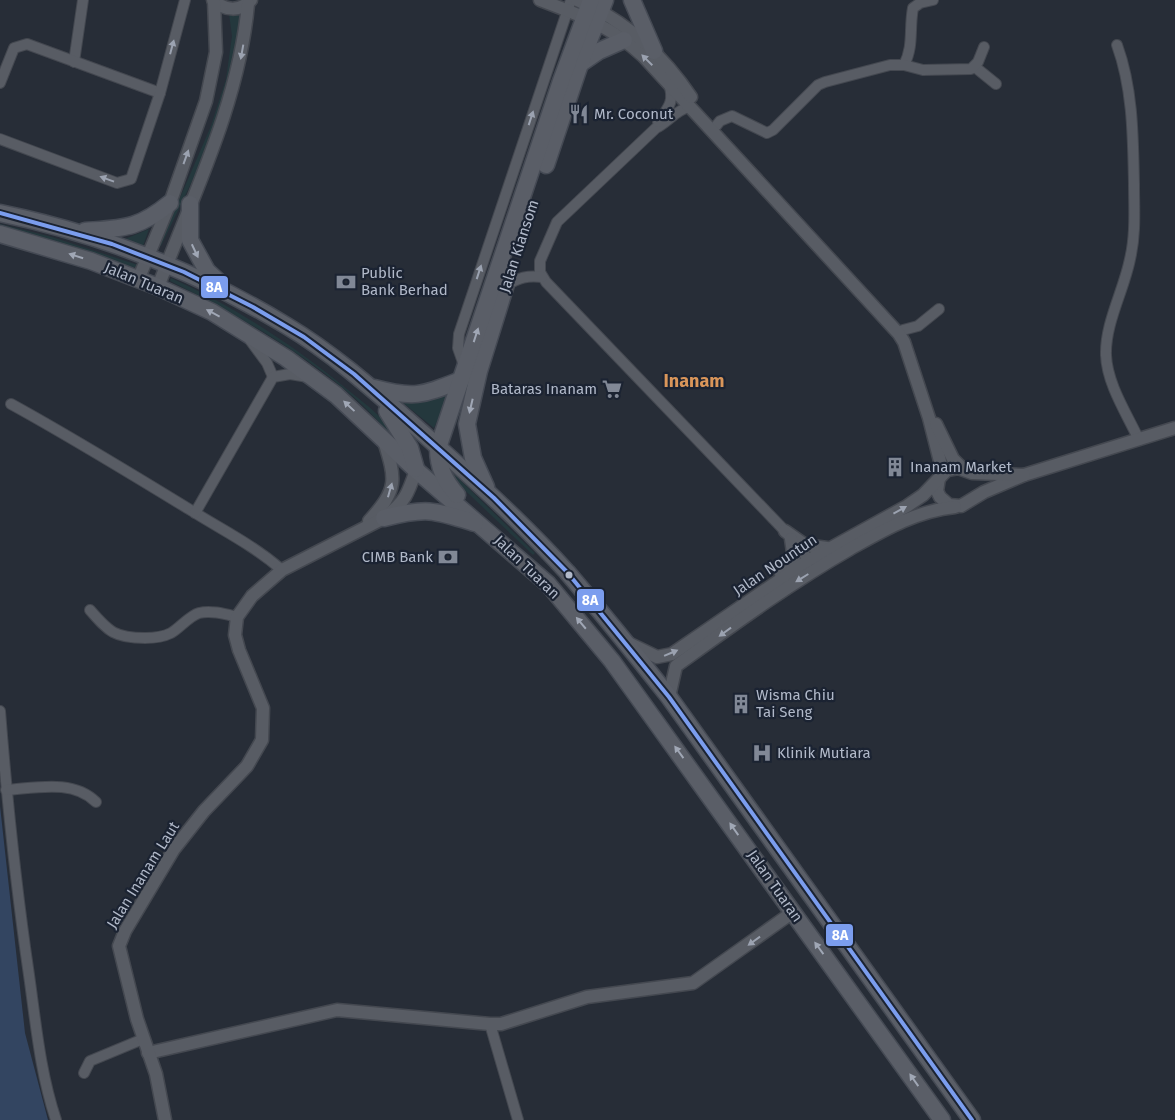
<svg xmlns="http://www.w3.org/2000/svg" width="1175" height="1120" font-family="'Fira Sans',sans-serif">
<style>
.green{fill:#24383d}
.water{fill:#334561}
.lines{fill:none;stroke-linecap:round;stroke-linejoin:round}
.minor-casing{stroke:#444850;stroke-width:12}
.tertiary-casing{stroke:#444850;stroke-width:15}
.primary-casing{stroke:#454a54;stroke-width:19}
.minor{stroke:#585c64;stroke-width:10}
.tertiary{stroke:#585c64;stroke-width:12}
.primary{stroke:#5a5e67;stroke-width:16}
.bus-1-casing{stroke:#1b2332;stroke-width:8}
.bus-1{stroke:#7b9dee;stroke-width:4}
.oneway{fill:#9ba2b0}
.oneway2{fill:#a0a7b5}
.bus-dot{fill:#b1b9c9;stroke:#1b2332;stroke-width:2}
.labels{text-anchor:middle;stroke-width:4.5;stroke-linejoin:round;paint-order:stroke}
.poi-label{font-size:15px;fill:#b1b9c9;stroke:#1b2332;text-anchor:start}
.street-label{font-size:15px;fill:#b1b9c9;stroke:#1b2332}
.quarter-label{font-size:18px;font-weight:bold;fill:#da965a;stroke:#1b2332}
.line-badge{stroke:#1b2332;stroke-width:2}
.badge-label{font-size:14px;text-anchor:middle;font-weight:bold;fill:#fff}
</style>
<rect width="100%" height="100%" fill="#272d37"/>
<!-- green -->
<g class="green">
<path d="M 228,6 L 246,9 L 246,35 L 207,150 L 161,246 L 159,246 L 211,126 L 226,79 L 232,36 Z"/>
<path d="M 0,224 L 52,237 L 138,265 L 137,267 L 128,268 L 0,227 Z"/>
<path d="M 149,229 L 143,246 L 125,239 Z"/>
<path d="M 171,278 C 235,307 294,345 348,390 C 368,406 389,421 400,444 C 384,428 369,410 351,395 C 298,349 233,313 170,281 Z"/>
<path d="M 451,391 L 434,428 L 402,402 L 427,400 Z"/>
<path d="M 453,473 L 535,553 L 533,555 L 451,477 Z"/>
</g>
<!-- water -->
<path class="water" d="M 0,806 L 25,1033 L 48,1120 L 0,1120 Z"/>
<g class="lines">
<defs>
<g id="minor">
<path d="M 1117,45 C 1133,89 1133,137 1134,184 C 1134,209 1136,234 1130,259 C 1124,290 1105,323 1106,355 C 1107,384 1127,414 1139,440"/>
<path d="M 74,62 L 83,0"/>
<path d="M 904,65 C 914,46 909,28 913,8 L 920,3 L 933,0"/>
<path d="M 975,67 L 996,84"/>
<path d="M 0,83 L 14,48 L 27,44 L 160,93"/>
<path d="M 689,107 C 676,110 668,122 656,128 L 557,222 L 540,261 L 540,272 L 546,282 L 785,531 L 809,560"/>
<path d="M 658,122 C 668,108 675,102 669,84"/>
<path d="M 716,126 L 720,121 L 732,116 L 767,133 L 773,130 L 818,85 L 825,82 L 890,65 L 904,65 L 923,70 L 971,69 L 978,62 L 984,47"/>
<path d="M 0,139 L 117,183 L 131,179 L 160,93 L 185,0"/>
<path d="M 506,285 C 519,278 527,275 542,277"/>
<path d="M 903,330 L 918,326 L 939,309"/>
<path d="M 250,340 L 267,363 L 273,377"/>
<path d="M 465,368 L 458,348 L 459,334 L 571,0"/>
<path d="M 11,404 C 73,438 133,475 192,511 C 224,531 253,545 282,570"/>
<path d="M 195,513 L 273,377 L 290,374 L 308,377"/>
<path d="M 90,610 C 109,632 115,638 145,638 C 153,638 163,637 171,633 C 180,628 189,616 199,613 C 211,610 225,614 237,617"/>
<path d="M 0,711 C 7,800 16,887 29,975 C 36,1024 40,1072 56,1120"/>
<path d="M 6,790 C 36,788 73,779 96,802"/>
<path d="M 490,1024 L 518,1120"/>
<path d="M 84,1073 L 90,1061 L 143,1039"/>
</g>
<g id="tertiary">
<path d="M 213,0 C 225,11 240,12 251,0"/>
<path d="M 540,0 C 582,16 609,25 643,56 L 899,334 L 904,342 L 929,418 L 943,473"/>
<path d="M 577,0 C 625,20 662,54 691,97"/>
<path d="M 138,280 L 170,203 L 206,101 L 216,52 L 214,1"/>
<path d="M 158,287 C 193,195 239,103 248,4"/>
<path d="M 936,424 L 953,459 L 963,469"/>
<path d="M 939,478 L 937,491 L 940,497 L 949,505 L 961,506 L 984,492 L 1024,475 L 1175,428"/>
<path d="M 369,521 C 399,488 396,480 383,438"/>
<path d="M 785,531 L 805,545 L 827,548"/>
<path d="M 781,574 L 794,559 L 791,539"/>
<path d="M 628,643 L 657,657 L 672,654 L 809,560 L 907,506 L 923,495 L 947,470 L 958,468 L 972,473 L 1024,475"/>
<path d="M 669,697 L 676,666 C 733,625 789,584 850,549 C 884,530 916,511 955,507"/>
<path d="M 148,1053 L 337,1010 L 490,1024 L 501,1024 L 587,997 L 693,983 L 793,912"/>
<path d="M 165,1120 L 156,1074 L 137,1019 L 119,946 L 125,931 L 174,849 L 204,811 L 247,766 L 262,740 L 263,708 L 239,650 L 235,635 L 237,617 L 252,596 L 282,570 L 384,518 C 405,502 408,494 416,470"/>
</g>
<g id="primary">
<path d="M 632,0 L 654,51"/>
<path d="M 580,64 L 599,51 L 624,40"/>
<path d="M 546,165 L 580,64 L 605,0"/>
<path d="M 190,204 L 190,240 L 207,271 L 219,282"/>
<path d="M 0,213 C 102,234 198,272 287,326 C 334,354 376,392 417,428 C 468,474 521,521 567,572 C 602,613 636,655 669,697 L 972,1120"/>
<path d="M 85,231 C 124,228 138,229 170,203"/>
<path d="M 0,234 L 91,261 L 158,287 L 212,312 L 286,358 L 336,395 L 416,470 L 548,584 L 612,661 L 942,1120"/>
<path d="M 374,388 C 415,399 423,395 461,380"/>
<path d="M 387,411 L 410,448 L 416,469"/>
<path d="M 486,487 L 473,458 L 467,424 L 479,371 L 508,278"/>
<path d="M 457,495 C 444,480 438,467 438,448 L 561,81 L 591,0"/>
<path d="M 384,518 C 427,507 434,510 475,523"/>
</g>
</defs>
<!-- minor casing -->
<use href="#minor" class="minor-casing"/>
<!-- tertiary casing -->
<use href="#tertiary" class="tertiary-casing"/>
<!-- primary casing -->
<use href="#primary" class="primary-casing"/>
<!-- minor -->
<use href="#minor" class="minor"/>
<!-- tertiary -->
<use href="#tertiary" class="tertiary"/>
<!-- primary -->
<use href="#primary" class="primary"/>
<defs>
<path id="bus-1" d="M 0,213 L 112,244 L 184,272 L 253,307 L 304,337 L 354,374 L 494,498 L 567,572 L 669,697 L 972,1120"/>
</defs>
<!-- bus-1 casing -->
<use href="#bus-1" class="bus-1-casing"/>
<!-- bus-1 -->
<use href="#bus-1" class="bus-1"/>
</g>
<!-- one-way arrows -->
<defs><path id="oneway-solid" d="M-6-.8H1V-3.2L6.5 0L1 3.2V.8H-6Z" transform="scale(1.25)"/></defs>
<g class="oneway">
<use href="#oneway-solid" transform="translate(172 47) rotate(-75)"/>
<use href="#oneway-solid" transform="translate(242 52) rotate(100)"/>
<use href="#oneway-solid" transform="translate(647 60) rotate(-135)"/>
<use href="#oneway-solid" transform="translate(531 118) rotate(-72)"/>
<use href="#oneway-solid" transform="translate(186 157) rotate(-70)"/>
<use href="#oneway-solid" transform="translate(107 179) rotate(-160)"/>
<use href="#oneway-solid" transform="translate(479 272) rotate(-72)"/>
<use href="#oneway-solid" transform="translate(390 490) rotate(-74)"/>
<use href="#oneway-solid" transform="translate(900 510) rotate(-29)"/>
<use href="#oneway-solid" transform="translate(802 578) rotate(148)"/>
<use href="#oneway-solid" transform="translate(725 632) rotate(144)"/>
<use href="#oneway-solid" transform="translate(671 653) rotate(-23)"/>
<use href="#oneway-solid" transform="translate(754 941) rotate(144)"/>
</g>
<g class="oneway2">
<use href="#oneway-solid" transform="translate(195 251) rotate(65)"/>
<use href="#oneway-solid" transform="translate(76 256) rotate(-162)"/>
<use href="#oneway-solid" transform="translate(213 313) rotate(-152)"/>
<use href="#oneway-solid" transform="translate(476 335) rotate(-72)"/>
<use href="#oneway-solid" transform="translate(349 406) rotate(-137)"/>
<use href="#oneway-solid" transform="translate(471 406) rotate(103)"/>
<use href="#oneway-solid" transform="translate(581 623) rotate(-130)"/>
<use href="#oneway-solid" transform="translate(679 752) rotate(-126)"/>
<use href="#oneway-solid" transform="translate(734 829) rotate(-125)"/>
<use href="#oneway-solid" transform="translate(819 948) rotate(-126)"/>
<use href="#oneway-solid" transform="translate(914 1080) rotate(-125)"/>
</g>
<!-- icons -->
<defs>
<symbol id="restaurant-bare" viewBox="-9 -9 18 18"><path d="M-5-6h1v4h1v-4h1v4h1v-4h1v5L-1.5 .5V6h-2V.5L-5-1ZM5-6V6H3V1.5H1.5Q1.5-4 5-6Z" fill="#818896" stroke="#1b2332" stroke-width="2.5" paint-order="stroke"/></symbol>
<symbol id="bank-bare" viewBox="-9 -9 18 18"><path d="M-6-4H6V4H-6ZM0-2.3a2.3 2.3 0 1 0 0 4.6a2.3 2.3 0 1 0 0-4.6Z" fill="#818896" stroke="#1b2332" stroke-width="2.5" paint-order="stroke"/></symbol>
<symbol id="supermarket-bare" viewBox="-9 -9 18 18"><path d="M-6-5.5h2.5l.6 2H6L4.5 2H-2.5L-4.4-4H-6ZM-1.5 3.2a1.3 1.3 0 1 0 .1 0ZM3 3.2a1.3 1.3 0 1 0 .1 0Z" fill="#818896" stroke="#1b2332" stroke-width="2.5" paint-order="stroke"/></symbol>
<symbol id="building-bare" viewBox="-9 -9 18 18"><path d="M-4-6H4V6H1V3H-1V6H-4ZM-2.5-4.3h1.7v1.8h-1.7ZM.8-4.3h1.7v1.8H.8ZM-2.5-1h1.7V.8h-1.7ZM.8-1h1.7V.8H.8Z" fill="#818896" stroke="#1b2332" stroke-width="2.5" paint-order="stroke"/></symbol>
<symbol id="hospital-bare" viewBox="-9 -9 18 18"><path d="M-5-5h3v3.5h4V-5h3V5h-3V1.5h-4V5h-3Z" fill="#818896" stroke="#1b2332" stroke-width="2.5" paint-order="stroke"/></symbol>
</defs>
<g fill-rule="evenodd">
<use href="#restaurant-bare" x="565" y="100" width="28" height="28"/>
<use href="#bank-bare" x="332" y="268" width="28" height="28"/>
<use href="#supermarket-bare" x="598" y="375" width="28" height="28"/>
<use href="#building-bare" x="881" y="453" width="28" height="28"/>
<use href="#bank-bare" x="434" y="543" width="28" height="28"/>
<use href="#building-bare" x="727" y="690" width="28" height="28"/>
<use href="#hospital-bare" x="748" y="739" width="28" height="28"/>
</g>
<!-- markers -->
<circle class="bus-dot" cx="569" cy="575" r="4.5"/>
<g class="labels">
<!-- poi labels -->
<g class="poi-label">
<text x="594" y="119">Mr. Coconut</text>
<text x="361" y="278">Public<tspan x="361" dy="17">Bank Berhad</tspan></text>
<text x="597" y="394" text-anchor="end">Bataras Inanam</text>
<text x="910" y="472">Inanam Market</text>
<text x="433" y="562" text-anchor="end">CIMB Bank</text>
<text x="756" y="700">Wisma Chiu<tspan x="756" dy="17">Tai Seng</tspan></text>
<text x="777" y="758">Klinik Mutiara</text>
</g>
<!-- street labels -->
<g class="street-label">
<text transform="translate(519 246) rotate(-72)" y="5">Jalan Kiansom</text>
<text transform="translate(144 283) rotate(23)" y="5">Jalan Tuaran</text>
<text transform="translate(775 565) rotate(-34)" y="5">Jalan Nountun</text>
<text transform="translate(527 567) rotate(44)" y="5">Jalan Tuaran</text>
<text transform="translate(143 875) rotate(-58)" y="5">Jalan Inanam Laut</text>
<text transform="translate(775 886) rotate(55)" y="5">Jalan Tuaran</text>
</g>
<!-- quarter labels -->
<g class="quarter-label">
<text x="694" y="387">Inanam</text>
</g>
</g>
<g class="line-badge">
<rect x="200" y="275" width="29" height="24" rx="5" fill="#7b9dee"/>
<rect x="576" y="588" width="29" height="24" rx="5" fill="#7b9dee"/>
<rect x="825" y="923" width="29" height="24" rx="5" fill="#7b9dee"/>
</g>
<g class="badge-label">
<text x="214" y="292">8A</text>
<text x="590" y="605">8A</text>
<text x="840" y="940">8A</text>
</g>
</svg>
